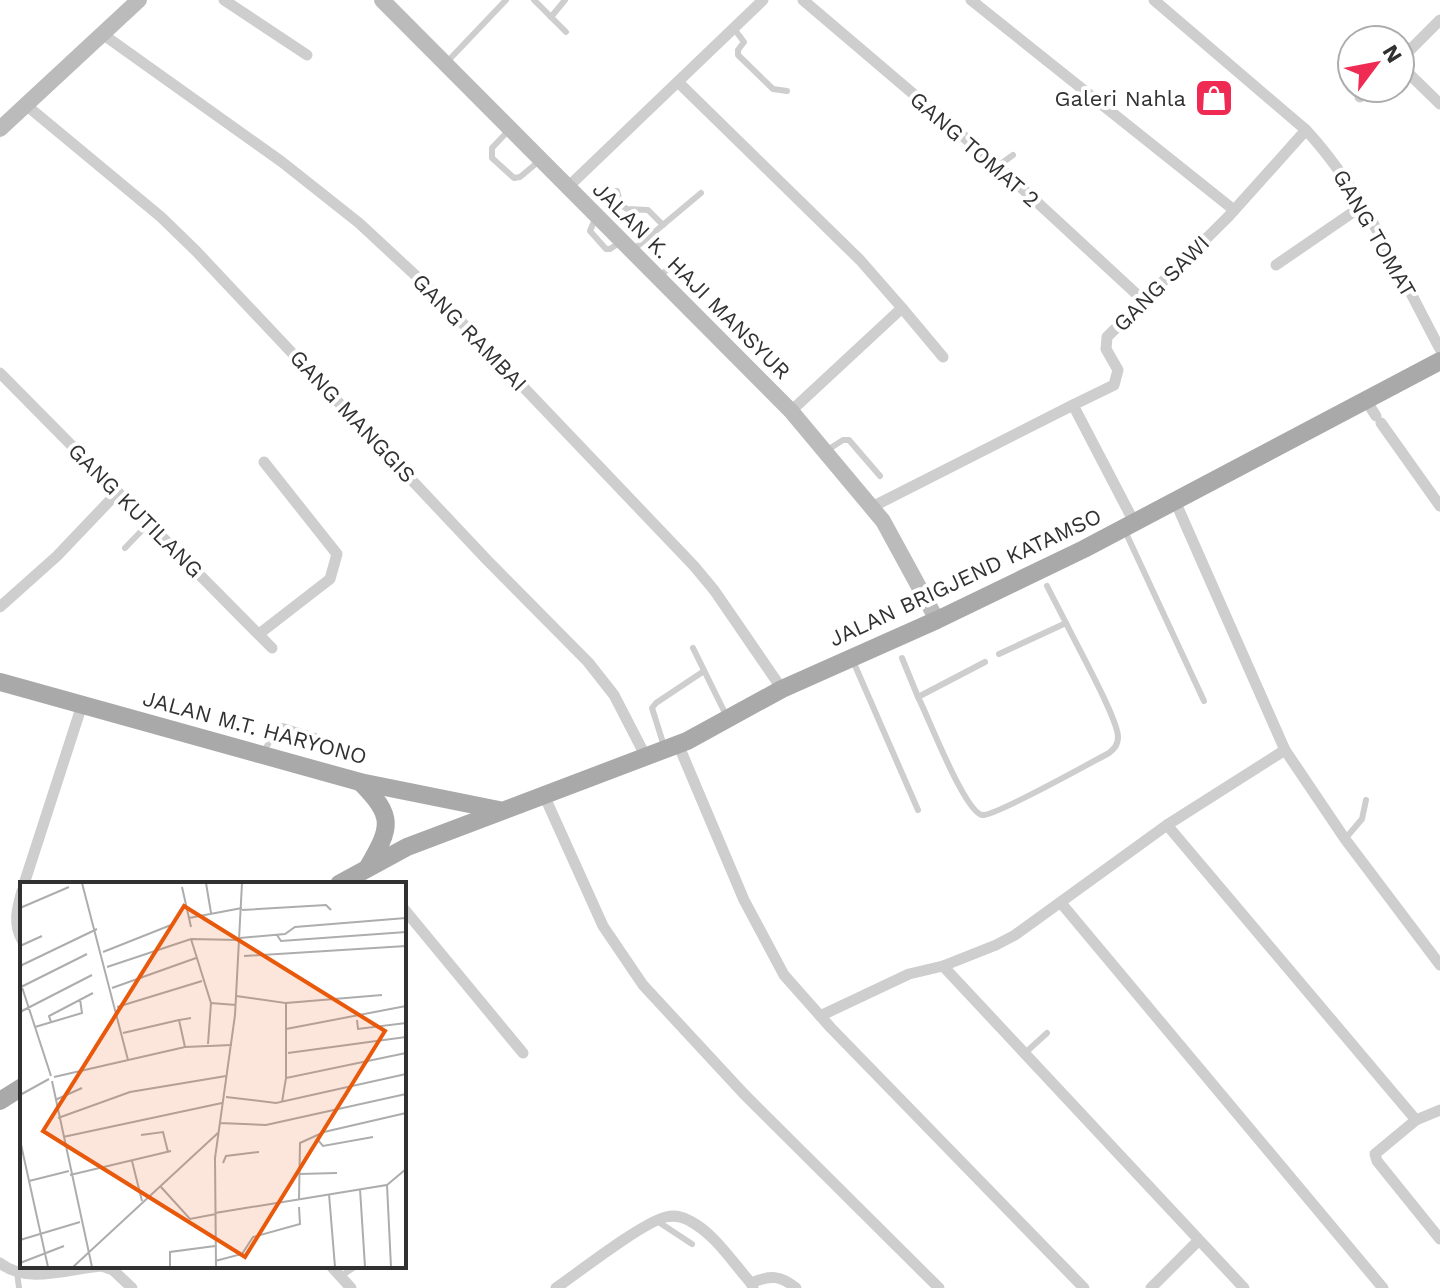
<svg xmlns="http://www.w3.org/2000/svg" width="1440" height="1288" font-family="'Work Sans',sans-serif">
<style>
.lines{fill:none;stroke-linecap:round;stroke-linejoin:round}
.lane{stroke:#cecece;stroke-width:6}
.street{stroke:#cecece;stroke-width:11}
.secondary{stroke:#bbb;stroke-width:16}
.primary{stroke:#a9a9a9;stroke-width:18}
.labels{text-anchor:middle;stroke-width:8;stroke-linejoin:round;paint-order:stroke}
.poi-label{font-size:22px;fill:#313131;stroke:#fff;text-anchor:end}
.street-label{font-size:22px;fill:#313131;stroke:#fff}
.inset-road{fill:none;stroke:#adadad;stroke-width:2}
.view{fill:#e8590c;fill-opacity:0.15;stroke:#e8590c;stroke-width:4}
.inset-edge{fill:none;stroke:#313131;stroke-width:4}
</style>
<rect width="100%" height="100%" fill="#fff"/>
<g class="lines">
<!-- lane -->
<g class="lane">
<path d="M 534,0 L 566,32"/>
<path d="M 551,17 L 565,0"/>
<path d="M 735,30 L 744,42 L 738,50 L 738,55 L 773,89 L 787,91"/>
<path d="M 446,63 L 506,0"/>
<path d="M 508,131 L 492,148 L 492,158 L 514,178 L 520,177 L 538,162"/>
<path d="M 998,166 L 1013,155"/>
<path d="M 617,191 L 621,205 L 627,209 L 648,210 L 663,225"/>
<path d="M 595,219 L 590,231 L 606,249 L 610,249 L 622,241"/>
<path d="M 633,250 L 701,193"/>
<path d="M 659,278 L 673,263"/>
<path d="M 826,451 L 843,440 L 849,440 L 880,476"/>
<path d="M 1125,531 L 1204,701"/>
<path d="M 125,548 L 148,524"/>
<path d="M 693,648 L 726,715"/>
<path d="M 999,654 L 1066,623 L 1047,586"/>
<path d="M 902,658 L 918,697 L 985,662"/>
<path d="M 853,661 L 918,810"/>
<path d="M 918,697 C 928,716 964,811 982,815 C 994,817 1092,762 1109,753 C 1114,749 1118,745 1118,737 C 1118,719 1076,644 1066,623"/>
<path d="M 664,746 L 652,708 L 656,703 L 704,671"/>
<path d="M 264,751 L 274,734 L 283,726 L 316,736"/>
<path d="M 1345,839 L 1362,819 L 1366,800"/>
<path d="M 1024,1054 L 1047,1033"/>
<path d="M 657,1221 L 692,1244"/>
<path d="M 17,1272 L 19,1288"/>
<path d="M 341,1276 L 356,1266"/>
</g>
<!-- street -->
<g class="street">
<path d="M 224,0 L 307,55"/>
<path d="M 803,0 L 998,166 L 1144,301"/>
<path d="M 971,0 L 1234,210"/>
<path d="M 1154,0 L 1306,130 C 1364,193 1400,274 1440,349"/>
<path d="M 101,33 L 282,162 L 359,223 L 428,287 L 694,566 L 714,590 L 782,689"/>
<path d="M 1400,60 L 1440,20"/>
<path d="M 1400,65 L 1440,104"/>
<path d="M 679,83 L 860,260 L 902,308"/>
<path d="M 1360,97 L 1370,88"/>
<path d="M 26,105 L 161,217 L 196,251 L 487,560 L 588,662 L 614,695 L 646,757"/>
<path d="M 568,187 L 763,0"/>
<path d="M 1276,265 L 1362,206"/>
<path d="M 0,373 L 272,648"/>
<path d="M 1367,402 L 1376,416"/>
<path d="M 791,411 L 902,308 L 943,357"/>
<path d="M 1381,423 L 1440,506"/>
<path d="M 872,507 L 1073,405"/>
<path d="M 1134,522 L 1073,405 L 1114,385 L 1118,370 L 1106,349 L 1107,337 L 1228,217 L 1306,130"/>
<path d="M 0,607 L 57,556 L 117,493"/>
<path d="M 259,634 L 330,579 L 337,554 L 264,462"/>
<path d="M 678,744 L 744,900 L 784,975 L 831,1028 L 1084,1288"/>
<path d="M 1285,750 L 1345,839 L 1440,965"/>
<path d="M 543,793 L 603,926 L 643,985 L 744,1094 L 939,1288"/>
<path d="M 1167,825 L 1416,1120"/>
<path d="M 24,884 L 82,705"/>
<path d="M 22,891 C 17,908 13,924 22,940"/>
<path d="M 1061,903 L 1383,1288"/>
<path d="M 404,909 L 523,1053"/>
<path d="M 943,966 L 996,945 L 1015,935 L 1167,825 L 1285,750 L 1175,501"/>
<path d="M 820,1016 L 909,974 L 943,966 L 1244,1288"/>
<path d="M 1440,1110 L 1416,1120 L 1375,1154 L 1377,1161 L 1440,1239"/>
<path d="M 0,1263 C 28,1285 70,1268 102,1266 L 113,1270 L 132,1288"/>
<path d="M 331,1266 L 351,1288"/>
<path d="M 751,1283 C 770,1275 780,1275 796,1288"/>
<path d="M 556,1288 C 579,1272 643,1222 666,1217 C 674,1215 683,1217 690,1221 C 715,1234 733,1263 751,1283 L 753,1288"/>
<path d="M 1151,1288 L 1198,1241"/>
</g>
<!-- secondary -->
<g class="secondary">
<path d="M 382,0 L 791,411 L 883,521 L 937,620"/>
<path d="M 0,129 L 139,0"/>
</g>
<!-- primary -->
<g class="primary">
<path d="M 0,682 L 360,782 L 499,810"/>
<path d="M 360,782 C 395,817 391,827 368,867"/>
<path d="M 339,884 L 407,847 L 687,741 L 782,689 L 937,620 L 1084,549 L 1440,361"/>
<path d="M 0,1101 L 22,1087"/>
</g>
</g>
<!-- icons -->
<defs>
<symbol id="shop-square" viewBox="-11 -11 22 22"><rect x="-9" y="-9" width="18" height="18" rx="4" fill="#ef2b54" stroke="#fff"/><path d="M-5-2.5h2.3a2.7 3.5 0 0 1 5.4 0H5L5.5 6h-11ZM-1.5-2.5h3a1.5 2.3 0 0 0-3 0Z" fill="#fff"/></symbol>
</defs>
<g fill-rule="evenodd">
<use href="#shop-square" x="1192" y="76" width="44" height="44"/>
</g>
<g class="labels">
<!-- poi labels -->
<g class="poi-label">
<text x="1186" y="106">Galeri Nahla</text>
</g>
<!-- street labels -->
<g class="street-label">
<text transform="translate(975 149) rotate(41)" y="8">GANG TOMAT 2</text>
<text transform="translate(1375 233) rotate(60)" y="8">GANG TOMAT</text>
<text transform="translate(692 280) rotate(45)" y="8">JALAN K. HAJI MANSYUR</text>
<text transform="translate(1161 283) rotate(-45)" y="8">GANG SAWI</text>
<text transform="translate(470 332) rotate(46)" y="8">GANG RAMBAI</text>
<text transform="translate(353 416) rotate(47)" y="8">GANG MANGGIS</text>
<text transform="translate(136 510) rotate(45)" y="8">GANG KUTILANG</text>
<text transform="translate(965 577) rotate(-25)" y="8">JALAN BRIGJEND KATAMSO</text>
<text transform="translate(255 727) rotate(15)" y="8">JALAN M.T. HARYONO</text>
</g>
</g>
<!-- overview -->
<g transform="translate(20 882)">
<rect width="386" height="386" fill="#fff"/>
<path class="inset-road" d="M 62,1 L 108,178M 186,1 L 191,31M 162,5 L 171,45M 0,26 L 49,5M 222,28 L 306,23 L 311,28M 169,36 L 222,26M 257,53 L 261,59 L 386,50M 220,56 L 265,52 L 275,45 L 386,36M 171,57 L 191,121 L 216,123M 0,64 L 22,54M 83,70 L 151,43M 224,74 L 386,64M 0,84 L 77,47M 87,85 L 171,57 L 218,58M 0,99 L 31,194M 1,105 L 67,72M 92,106 L 176,76M 216,114 L 266,121 L 266,196M 266,121 L 362,113M 97,125 L 182,99M 0,130 L 72,93M 337,138 L 338,147 L 386,141M 31,140 L 29,134 L 73,111M 15,145 L 62,131 L 60,117M 266,147 L 386,124M 103,151 L 159,138M 188,162 L 191,121M 165,165 L 159,138 L 171,136M 268,171 L 386,155M 34,195 L 165,165 L 212,163M 32,199 L 72,385M 0,213 L 29,197M 206,215 L 256,221 L 386,192M 35,218 L 62,206M 262,220 L 266,196 L 386,171M 38,236 L 110,210 L 206,194M 200,241 L 246,243 L 386,212M 121,253 L 143,250 L 148,270M 43,255 L 202,221M 297,257 L 303,264 L 353,255M 0,258 L 28,385M 112,279 L 122,319M 203,281 L 206,274 L 239,270M 279,292 L 317,291M 50,293 L 151,269M 9,299 L 49,289M 367,303 L 386,287M 141,305 L 170,337 L 196,332M 340,307 L 345,385M 309,312 L 315,385M 279,317 L 280,261 L 304,250 L 386,231M 195,331 L 367,303 L 371,385M 0,358 L 60,340M 195,379 L 222,372 L 233,355 L 280,342 L 279,325M 0,381 L 44,364M 53,385 L 199,250M 150,385 L 150,370 L 195,364M 196,385 L 195,276 L 215,133 L 222,1"/>
<path class="view" d="M 164,24 L 365,149 L 225,375 L 23,249 Z"/>
<rect width="386" height="386" class="inset-edge"/>
</g>
<!-- north arrow -->
<g transform="translate(1376 64) rotate(58)"><circle r="38" fill="#ffffff" stroke="#adadad" stroke-width="2"/>
<path d="M0-6L14 30L0 20L-14 30Z" fill="#ef2b54"/>
<text y="-12" font-size="22" font-weight="bold" text-anchor="middle" fill="#313131">N</text>
</g>
</svg>
